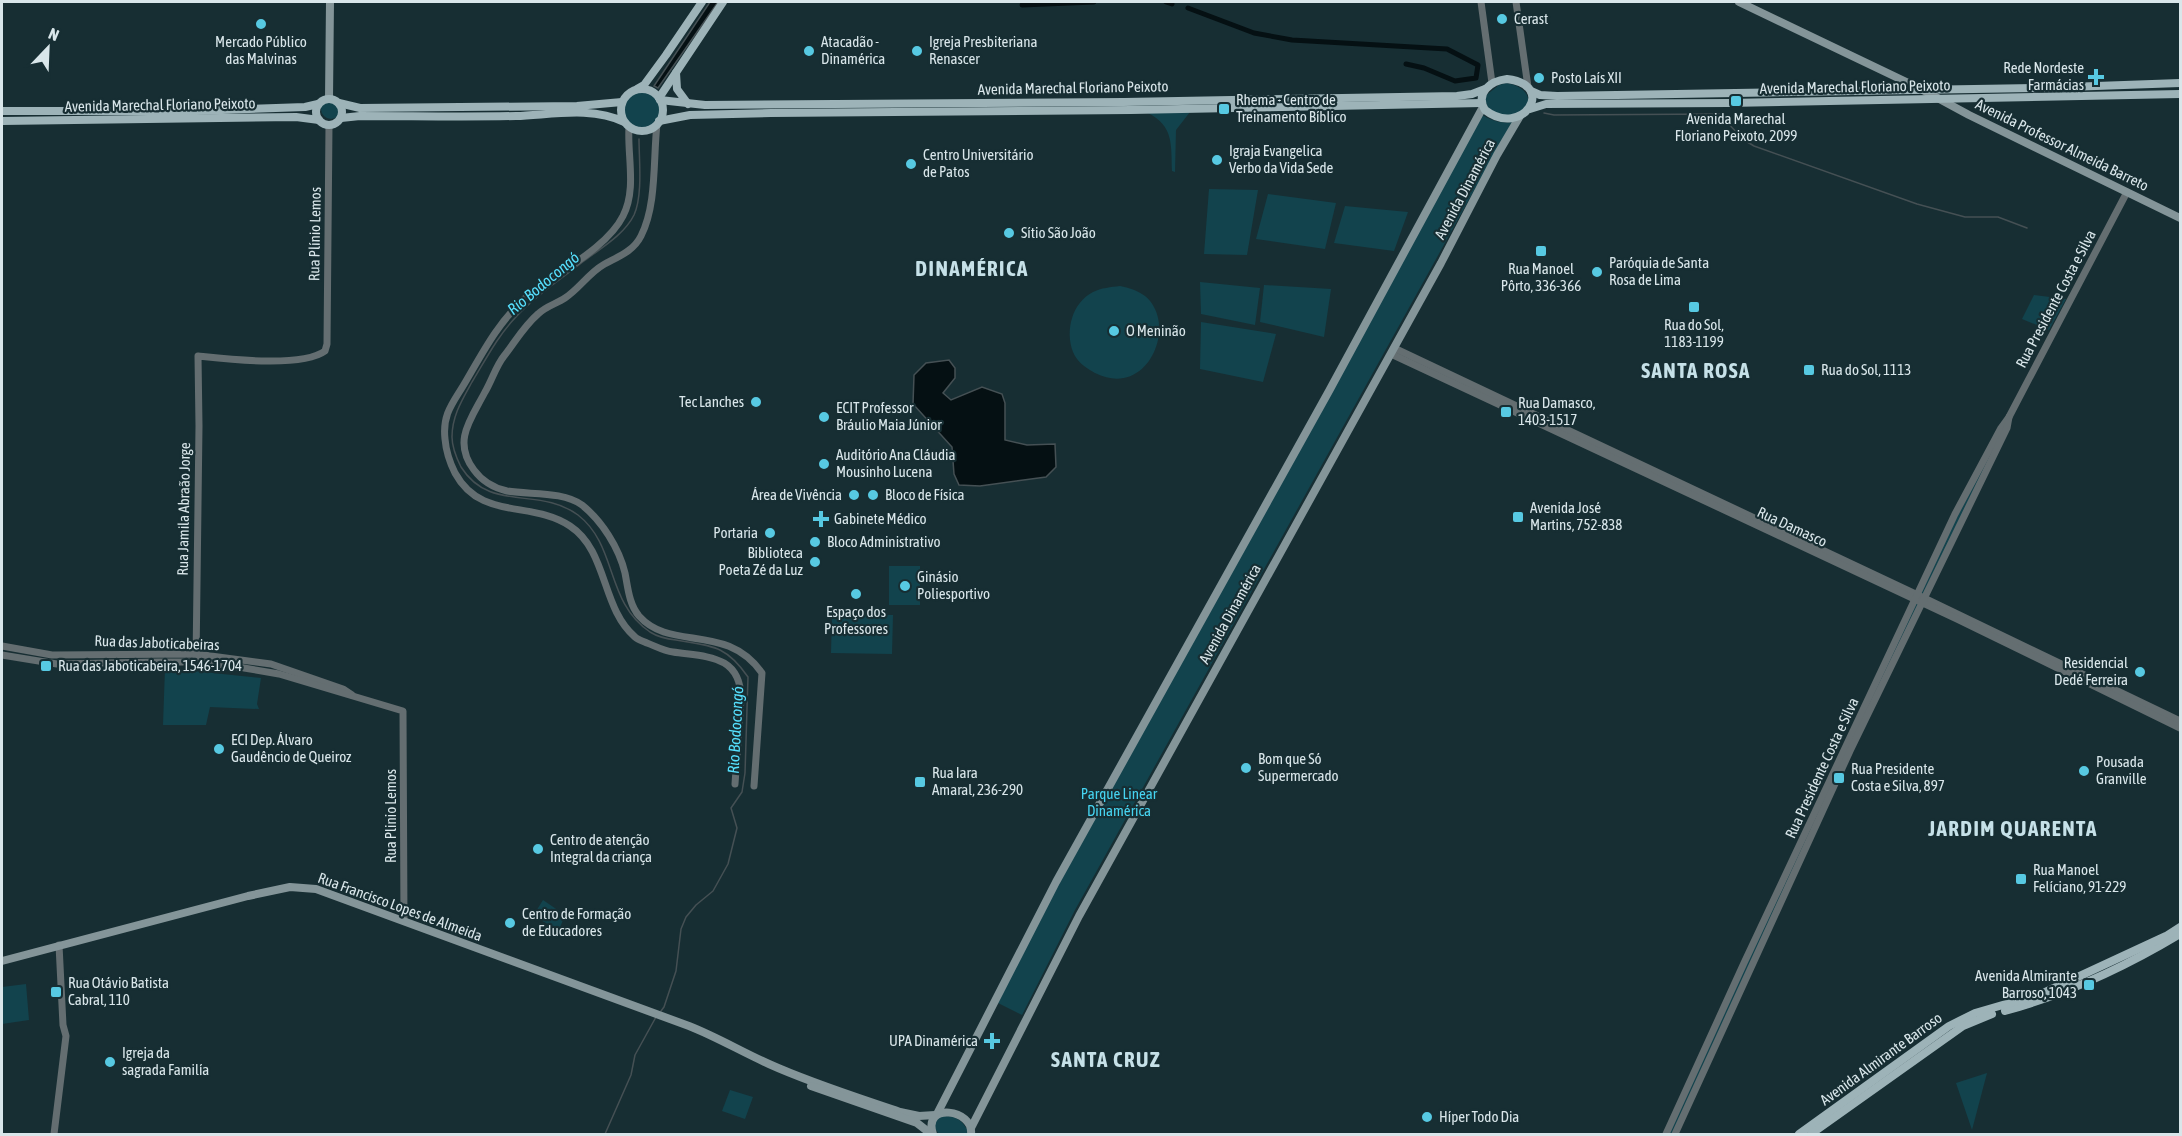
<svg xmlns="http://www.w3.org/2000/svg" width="2182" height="1136" font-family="'Asap Condensed',sans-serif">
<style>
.green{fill:#12434d}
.water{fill:#051013;stroke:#455054;stroke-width:1.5}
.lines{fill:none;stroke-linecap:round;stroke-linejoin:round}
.stream{stroke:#455054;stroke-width:1.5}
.canal{stroke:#051013;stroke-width:5}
.tertiary{stroke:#646e71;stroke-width:7}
.secondary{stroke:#849599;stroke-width:8}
.primary{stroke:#9db3b8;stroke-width:8}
.poi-dot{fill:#57c9e2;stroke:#172e33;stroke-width:2}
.labels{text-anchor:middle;stroke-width:4.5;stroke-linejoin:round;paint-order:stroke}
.poi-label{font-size:15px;fill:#d9e6ea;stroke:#172e33;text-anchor:start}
.street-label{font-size:15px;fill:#d9e6ea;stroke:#172e33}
.park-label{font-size:15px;fill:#46d4f1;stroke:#172e33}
.water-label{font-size:16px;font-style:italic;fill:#56e0fe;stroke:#172e33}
.district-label{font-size:21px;font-weight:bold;letter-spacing:1.5px;fill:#c6e1e8;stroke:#172e33}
</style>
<rect width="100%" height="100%" fill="#172e33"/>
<!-- green -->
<g class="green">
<path d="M 1506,83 C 1534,87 1536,112 1510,116 C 1503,118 1494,112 1488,108 L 1484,97 L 1499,85 Z"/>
<circle cx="642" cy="110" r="20"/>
<circle cx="331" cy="109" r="10"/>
<path d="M 1190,112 L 1176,130 L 1175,172 L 1172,171 C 1171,145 1174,126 1148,113 Z"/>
<path d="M 1481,114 C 1490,120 1500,124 1512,122 L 1075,910 L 1022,1015 L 998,1003 L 1046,907 Z"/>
<path d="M 1209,189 L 1258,190 L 1247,255 L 1204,254 Z"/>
<path d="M 1268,194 L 1336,203 L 1325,249 L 1256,239 Z"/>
<path d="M 1345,206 L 1408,212 L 1394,251 L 1334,243 Z"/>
<path d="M 1200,282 L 1260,288 L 1255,325 L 1201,314 Z"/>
<path d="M 1264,285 L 1331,289 L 1324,337 L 1260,322 Z"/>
<path d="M 1120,286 C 1129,288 1137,290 1145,296 C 1179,324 1148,400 1095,373 C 1086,368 1077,362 1073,352 C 1065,330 1072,303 1093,292 C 1101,288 1111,287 1120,286 Z"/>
<path d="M 2034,295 L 2066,299 L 2049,330 L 2022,319 Z"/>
<path d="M 1201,322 L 1276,334 L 1263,382 L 1200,369 Z"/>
<path d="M 2008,420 L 1673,1134 L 1667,1134 L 1941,548 Z"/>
<rect x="889" y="566" width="31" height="39"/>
<path d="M 832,614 L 893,615 L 892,654 L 831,653 Z"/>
<path d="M 165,668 L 261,678 L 257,704 L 259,709 L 210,707 L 206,725 L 163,725 Z"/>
<path d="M 543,900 L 565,915 L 559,930 L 533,916 Z"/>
<path d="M 26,984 L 29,1020 L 2,1024 L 2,987 Z"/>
<path d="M 1987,1073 L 1972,1130 L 1956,1083 Z"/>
<path d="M 730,1090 L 753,1097 L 745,1119 L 722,1111 Z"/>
<path d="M 942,1116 C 956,1116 961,1119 968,1131 L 967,1134 L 938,1133 L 933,1125 L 934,1120 Z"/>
</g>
<!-- water -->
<g class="water">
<path d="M 710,2 L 718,2 L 658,88 L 654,86 Z"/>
<path d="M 949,360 L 955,368 L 955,378 L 943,393 L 951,400 L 982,387 L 1002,394 L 1005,403 L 1005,440 L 1027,445 L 1055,444 L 1056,467 L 1046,477 L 980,486 L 959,485 L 954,474 L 952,447 L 913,404 L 914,375 L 926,363 Z"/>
</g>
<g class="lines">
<!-- stream -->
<g class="stream">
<path d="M 1544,113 L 1554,115 L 1719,114 L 1744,140 L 1754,146 L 1917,204 L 1965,217 L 1998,217 L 2027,228"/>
<path d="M 639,139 C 639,160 643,195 634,215 C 624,235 601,248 584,261 C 561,279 535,296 515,318 C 497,337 485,361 472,382 C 462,400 452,416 452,437 C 452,448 456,457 461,467 C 490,513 539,486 578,515 C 618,546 605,602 650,632 C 658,637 666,639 676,640 C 712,646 726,645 748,677 L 745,773 L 742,792 L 731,808 L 737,828 L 728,864 L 713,891 L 696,905 L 686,917 L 681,929 L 676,971 L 664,1007 L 661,1011"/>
<path d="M 605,1134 L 631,1075 L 635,1055 L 656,1017"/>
</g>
<!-- canal -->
<g class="canal">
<path d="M 1166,2 L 1172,4"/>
<path d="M 1022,5 L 1094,2"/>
<path d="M 1188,8 L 1254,33 L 1292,40 L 1447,49 L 1478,65 L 1476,78 L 1455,81 L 1424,68 L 1406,64"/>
</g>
<!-- tertiary -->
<g class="tertiary">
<path d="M 1481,2 L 1492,83"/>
<path d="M 1516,2 L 1528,87"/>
<path d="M 657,124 C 653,159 657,205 641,236 C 633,252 617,257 603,265 C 589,273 579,289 565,298 C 556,304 546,306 538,314 C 524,326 515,342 504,356 C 496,366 492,380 485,392 C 471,419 452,441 474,470 C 482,481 494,488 507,491 C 530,495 563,491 582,505 C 602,521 619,548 625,573 C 628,588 629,604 639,616 C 671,652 726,622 762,673 L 754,786"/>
<path d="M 629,127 C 627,155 637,189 623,216 C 606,250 552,275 523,300 C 498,323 483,352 466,381 C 454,402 442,413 445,439 C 446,451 450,463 455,473 C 481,521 531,500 570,526 C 608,551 601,608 635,637 C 638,640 643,641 647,643 C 655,646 664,651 673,652 C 705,657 741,654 741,699 L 735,784"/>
<path d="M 1394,348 L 1924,598 L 2180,721"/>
<path d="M 1391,354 L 1957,619 L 2180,728"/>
<path d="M 2,646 L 52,655 L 196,654 L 271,664 L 343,689 L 352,695"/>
<path d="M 2,655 L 57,664 L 158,662 L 196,662 L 238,667 L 279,674 L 403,711 L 404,921"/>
<path d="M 196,662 L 199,426 L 198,356 C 227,359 302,368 325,351 L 327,344 L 329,125"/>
<path d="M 54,1134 L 66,1036 L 63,1025 L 59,945"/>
<path d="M 1666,1134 L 1744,963 L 1955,514 L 2001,428 L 2009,417 L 2127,192"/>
<path d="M 1675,1134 L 1850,751 L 2007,428 L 2009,417"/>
</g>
<!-- secondary -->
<g class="secondary">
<path d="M 1739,2 L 1921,89 L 1969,115 L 2180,218"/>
<path d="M 329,98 L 330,2"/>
<path d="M 2,961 L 248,896 L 290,887 L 316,889 L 689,1026 C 717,1037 742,1052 769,1064 C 811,1083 856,1097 900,1112 L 919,1116 L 935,1115"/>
<path d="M 811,1086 L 917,1123 L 931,1134"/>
<path d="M 937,1114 L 1056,882 L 1329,391 L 1483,107"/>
<path d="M 971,1128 L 1079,916 L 1441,263 L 1497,155 L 1520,116"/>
<path d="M 933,1134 C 922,1102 974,1109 971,1134"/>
</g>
<!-- primary -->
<g class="primary">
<path d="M 676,73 L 677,89 L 688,104"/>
<path d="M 1507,79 C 1558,85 1522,139 1485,110 C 1475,93 1490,81 1507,79 Z"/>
<path d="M 637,89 L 644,85 L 666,55 L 702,2"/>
<circle cx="642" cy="110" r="21"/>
<path d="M 1531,91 L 1540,95 L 1557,96 L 2040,88 L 2180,83"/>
<path d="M 659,98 L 723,2"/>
<circle cx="329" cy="112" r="13"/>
<path d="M 660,100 L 705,105 L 1124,102 L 1457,96 L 1472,94 L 1485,89"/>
<path d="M 339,103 L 360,108 L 577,106 L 622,102"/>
<path d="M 1530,109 L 1546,104 L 1728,103 L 2180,94"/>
<path d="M 2,111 L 196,111 L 305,107 L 318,104"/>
<path d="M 341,118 L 360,116 C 412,116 464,117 516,116 C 550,115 592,106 624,122"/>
<path d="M 2,121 L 296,117 L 319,120"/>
<path d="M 659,121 L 690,115 L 771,113 L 1131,110 L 1482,103"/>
<path d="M 2005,1011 C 2067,994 2125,967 2180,934"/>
<path d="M 1799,1134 L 1949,1026 L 1975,1013 L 2041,994 L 2166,936 L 2180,927"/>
<path d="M 1811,1134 L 1963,1026 L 1992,1014"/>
</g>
</g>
<!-- markers -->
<g class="poi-dot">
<circle cx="1502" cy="19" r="6"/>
<circle cx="261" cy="24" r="6"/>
<circle cx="809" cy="51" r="6"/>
<circle cx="917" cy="51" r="6"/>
<path d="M2093 68h6v6h6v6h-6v6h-6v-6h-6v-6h6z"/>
<circle cx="1539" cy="78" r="6"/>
<rect x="1730" y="95" width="12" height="12" rx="3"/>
<rect x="1218" y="103" width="12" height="12" rx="3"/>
<circle cx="1217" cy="160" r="6"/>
<circle cx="911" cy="164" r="6"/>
<circle cx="1009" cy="233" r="6"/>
<rect x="1535" y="245" width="12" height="12" rx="3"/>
<circle cx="1597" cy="272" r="6"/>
<rect x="1688" y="301" width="12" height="12" rx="3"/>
<circle cx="1114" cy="331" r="6"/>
<rect x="1803" y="364" width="12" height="12" rx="3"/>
<circle cx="756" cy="402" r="6"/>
<rect x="1500" y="406" width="12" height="12" rx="3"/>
<circle cx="824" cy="417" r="6"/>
<circle cx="824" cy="464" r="6"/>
<circle cx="854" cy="495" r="6"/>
<circle cx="873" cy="495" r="6"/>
<rect x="1512" y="511" width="12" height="12" rx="3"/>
<path d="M818 510h6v6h6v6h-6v6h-6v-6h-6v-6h6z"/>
<circle cx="770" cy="533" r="6"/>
<circle cx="815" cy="542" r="6"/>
<circle cx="815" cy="562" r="6"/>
<circle cx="905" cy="586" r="6"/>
<circle cx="856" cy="594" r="6"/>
<rect x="40" y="660" width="12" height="12" rx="3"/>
<circle cx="2140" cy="672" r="6"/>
<circle cx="219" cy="749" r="6"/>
<circle cx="1246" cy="768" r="6"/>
<circle cx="2084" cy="771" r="6"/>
<rect x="1833" y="772" width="12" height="12" rx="3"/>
<rect x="914" y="776" width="12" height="12" rx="3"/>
<circle cx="538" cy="849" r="6"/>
<rect x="2015" y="873" width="12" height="12" rx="3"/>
<circle cx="510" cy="923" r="6"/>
<rect x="2083" y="979" width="12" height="12" rx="3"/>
<rect x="50" y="986" width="12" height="12" rx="3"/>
<path d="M989 1032h6v6h6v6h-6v6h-6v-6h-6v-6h6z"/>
<circle cx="110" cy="1062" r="6"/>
<circle cx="1427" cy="1117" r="6"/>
</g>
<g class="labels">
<!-- poi labels -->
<g class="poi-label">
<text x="1514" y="24">Cerast</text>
<text x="261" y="47" text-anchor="middle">Mercado Público<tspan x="261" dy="17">das Malvinas</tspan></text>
<text x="821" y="47">Atacadão -<tspan x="821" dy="17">Dinamérica</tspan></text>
<text x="929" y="47">Igreja Presbiteriana<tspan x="929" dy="17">Renascer</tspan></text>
<text x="2084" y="73" text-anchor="end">Rede Nordeste<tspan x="2084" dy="17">Farmácias</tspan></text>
<text x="1551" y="83">Posto Laís XII</text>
<text x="1236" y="105">Rhema - Centro de<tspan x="1236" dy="17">Treinamento Bíblico</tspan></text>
<text x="1736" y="124" text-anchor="middle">Avenida Marechal<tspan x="1736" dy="17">Floriano Peixoto, 2099</tspan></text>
<text x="1229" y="156">Igraja Evangelica<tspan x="1229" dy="17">Verbo da Vida Sede</tspan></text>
<text x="923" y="160">Centro Universitário<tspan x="923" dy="17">de Patos</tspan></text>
<text x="1021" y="238">Sítio São João</text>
<text x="1609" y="268">Paróquia de Santa<tspan x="1609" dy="17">Rosa de Lima</tspan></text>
<text x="1541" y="274" text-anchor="middle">Rua Manoel<tspan x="1541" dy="17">Pôrto, 336-366</tspan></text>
<text x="1694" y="330" text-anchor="middle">Rua do Sol,<tspan x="1694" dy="17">1183-1199</tspan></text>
<text x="1126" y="336">O Meninão</text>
<text x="1821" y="375">Rua do Sol, 1113</text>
<text x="744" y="407" text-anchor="end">Tec Lanches</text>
<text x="1518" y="408">Rua Damasco,<tspan x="1518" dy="17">1403-1517</tspan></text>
<text x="836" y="413">ECIT Professor<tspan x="836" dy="17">Bráulio Maia Júnior</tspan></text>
<text x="836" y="460">Auditório Ana Cláudia<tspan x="836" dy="17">Mousinho Lucena</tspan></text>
<text x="842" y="500" text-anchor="end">Área de Vivência</text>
<text x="885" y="500">Bloco de Física</text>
<text x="1530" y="513">Avenida José<tspan x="1530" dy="17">Martins, 752-838</tspan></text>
<text x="834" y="524">Gabinete Médico</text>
<text x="758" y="538" text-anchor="end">Portaria</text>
<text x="827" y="547">Bloco Administrativo</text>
<text x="803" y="558" text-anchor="end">Biblioteca<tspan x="803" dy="17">Poeta Zé da Luz</tspan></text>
<text x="917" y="582">Ginásio<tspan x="917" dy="17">Poliesportivo</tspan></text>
<text x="856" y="617" text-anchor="middle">Espaço dos<tspan x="856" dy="17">Professores</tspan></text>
<text x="2128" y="668" text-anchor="end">Residencial<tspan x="2128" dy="17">Dedé Ferreira</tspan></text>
<text x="58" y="671">Rua das Jaboticabeira, 1546-1704</text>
<text x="231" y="745">ECI Dep. Álvaro<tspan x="231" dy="17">Gaudêncio de Queiroz</tspan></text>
<text x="1258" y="764">Bom que Só<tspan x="1258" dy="17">Supermercado</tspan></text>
<text x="2096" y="767">Pousada<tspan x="2096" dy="17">Granville</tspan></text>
<text x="1851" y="774">Rua Presidente<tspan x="1851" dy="17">Costa e Silva, 897</tspan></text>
<text x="932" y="778">Rua Iara<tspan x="932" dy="17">Amaral, 236-290</tspan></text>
<text x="550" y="845">Centro de atenção<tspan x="550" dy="17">Integral da criança</tspan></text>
<text x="2033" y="875">Rua Manoel<tspan x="2033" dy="17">Felíciano, 91-229</tspan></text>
<text x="522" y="919">Centro de Formação<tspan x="522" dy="17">de Educadores</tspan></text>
<text x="2077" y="981" text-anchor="end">Avenida Almirante<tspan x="2077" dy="17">Barroso, 1043</tspan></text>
<text x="68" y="988">Rua Otávio Batista<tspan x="68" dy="17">Cabral, 110</tspan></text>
<text x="978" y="1046" text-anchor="end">UPA Dinamérica</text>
<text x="122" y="1058">Igreja da<tspan x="122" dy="17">sagrada Familía</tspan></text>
<text x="1439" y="1122">Híper Todo Dia</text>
</g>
<!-- street labels -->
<g class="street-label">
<text transform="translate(1855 87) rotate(-1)" y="5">Avenida Marechal Floriano Peixoto</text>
<text transform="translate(1073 88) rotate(-1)" y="5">Avenida Marechal Floriano Peixoto</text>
<text transform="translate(160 105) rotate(-1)" y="5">Avenida Marechal Floriano Peixoto</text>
<text transform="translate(2062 145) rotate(26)" y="5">Avenida Professor Almeida Barreto</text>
<text transform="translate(1465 189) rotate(-62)" y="5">Avenida Dinamérica</text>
<text transform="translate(315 234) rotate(-89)" y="5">Rua Plínio Lemos</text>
<text transform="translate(2056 299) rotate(-62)" y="5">Rua Presidente Costa e Silva</text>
<text transform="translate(184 509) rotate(-89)" y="5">Rua Jamila Abraão Jorge</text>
<text transform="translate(1792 527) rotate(25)" y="5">Rua Damasco</text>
<text transform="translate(1230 614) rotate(-61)" y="5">Avenida Dinamérica</text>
<text transform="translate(157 643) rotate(2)" y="5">Rua das Jaboticabeiras</text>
<text transform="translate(1822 768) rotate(-65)" y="5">Rua Presidente Costa e Silva</text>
<text transform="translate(391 816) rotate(-90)" y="5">Rua Plinio Lemos</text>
<text transform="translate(400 907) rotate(20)" y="5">Rua Francisco Lopes de Almeida</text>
<text transform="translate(1881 1059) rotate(-36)" y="5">Avenida Almirante Barroso</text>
</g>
<!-- park labels -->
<g class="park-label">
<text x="1119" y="799">Parque Linear<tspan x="1119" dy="17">Dinamérica</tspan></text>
</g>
<!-- water labels -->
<g class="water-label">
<text transform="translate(543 283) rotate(-40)" y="6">Rio Bodocongó</text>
<text transform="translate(735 730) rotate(-87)" y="6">Rio Bodocongó</text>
</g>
<!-- district labels -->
<g class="district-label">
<text x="972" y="276">DINAMÉRICA</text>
<text x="1696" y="378">SANTA ROSA</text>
<text x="2013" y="836">JARDIM QUARENTA</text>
<text x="1106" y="1067">SANTA CRUZ</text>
</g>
</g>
<!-- border -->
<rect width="2182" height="1136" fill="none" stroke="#d9e6ea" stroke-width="6"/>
<!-- north arrow -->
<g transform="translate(48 48) rotate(23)" stroke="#172e33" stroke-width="4.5" paint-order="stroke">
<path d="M0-4.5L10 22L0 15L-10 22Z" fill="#d9e6ea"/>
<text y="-9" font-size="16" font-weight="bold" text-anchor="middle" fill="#d9e6ea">N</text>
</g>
</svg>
